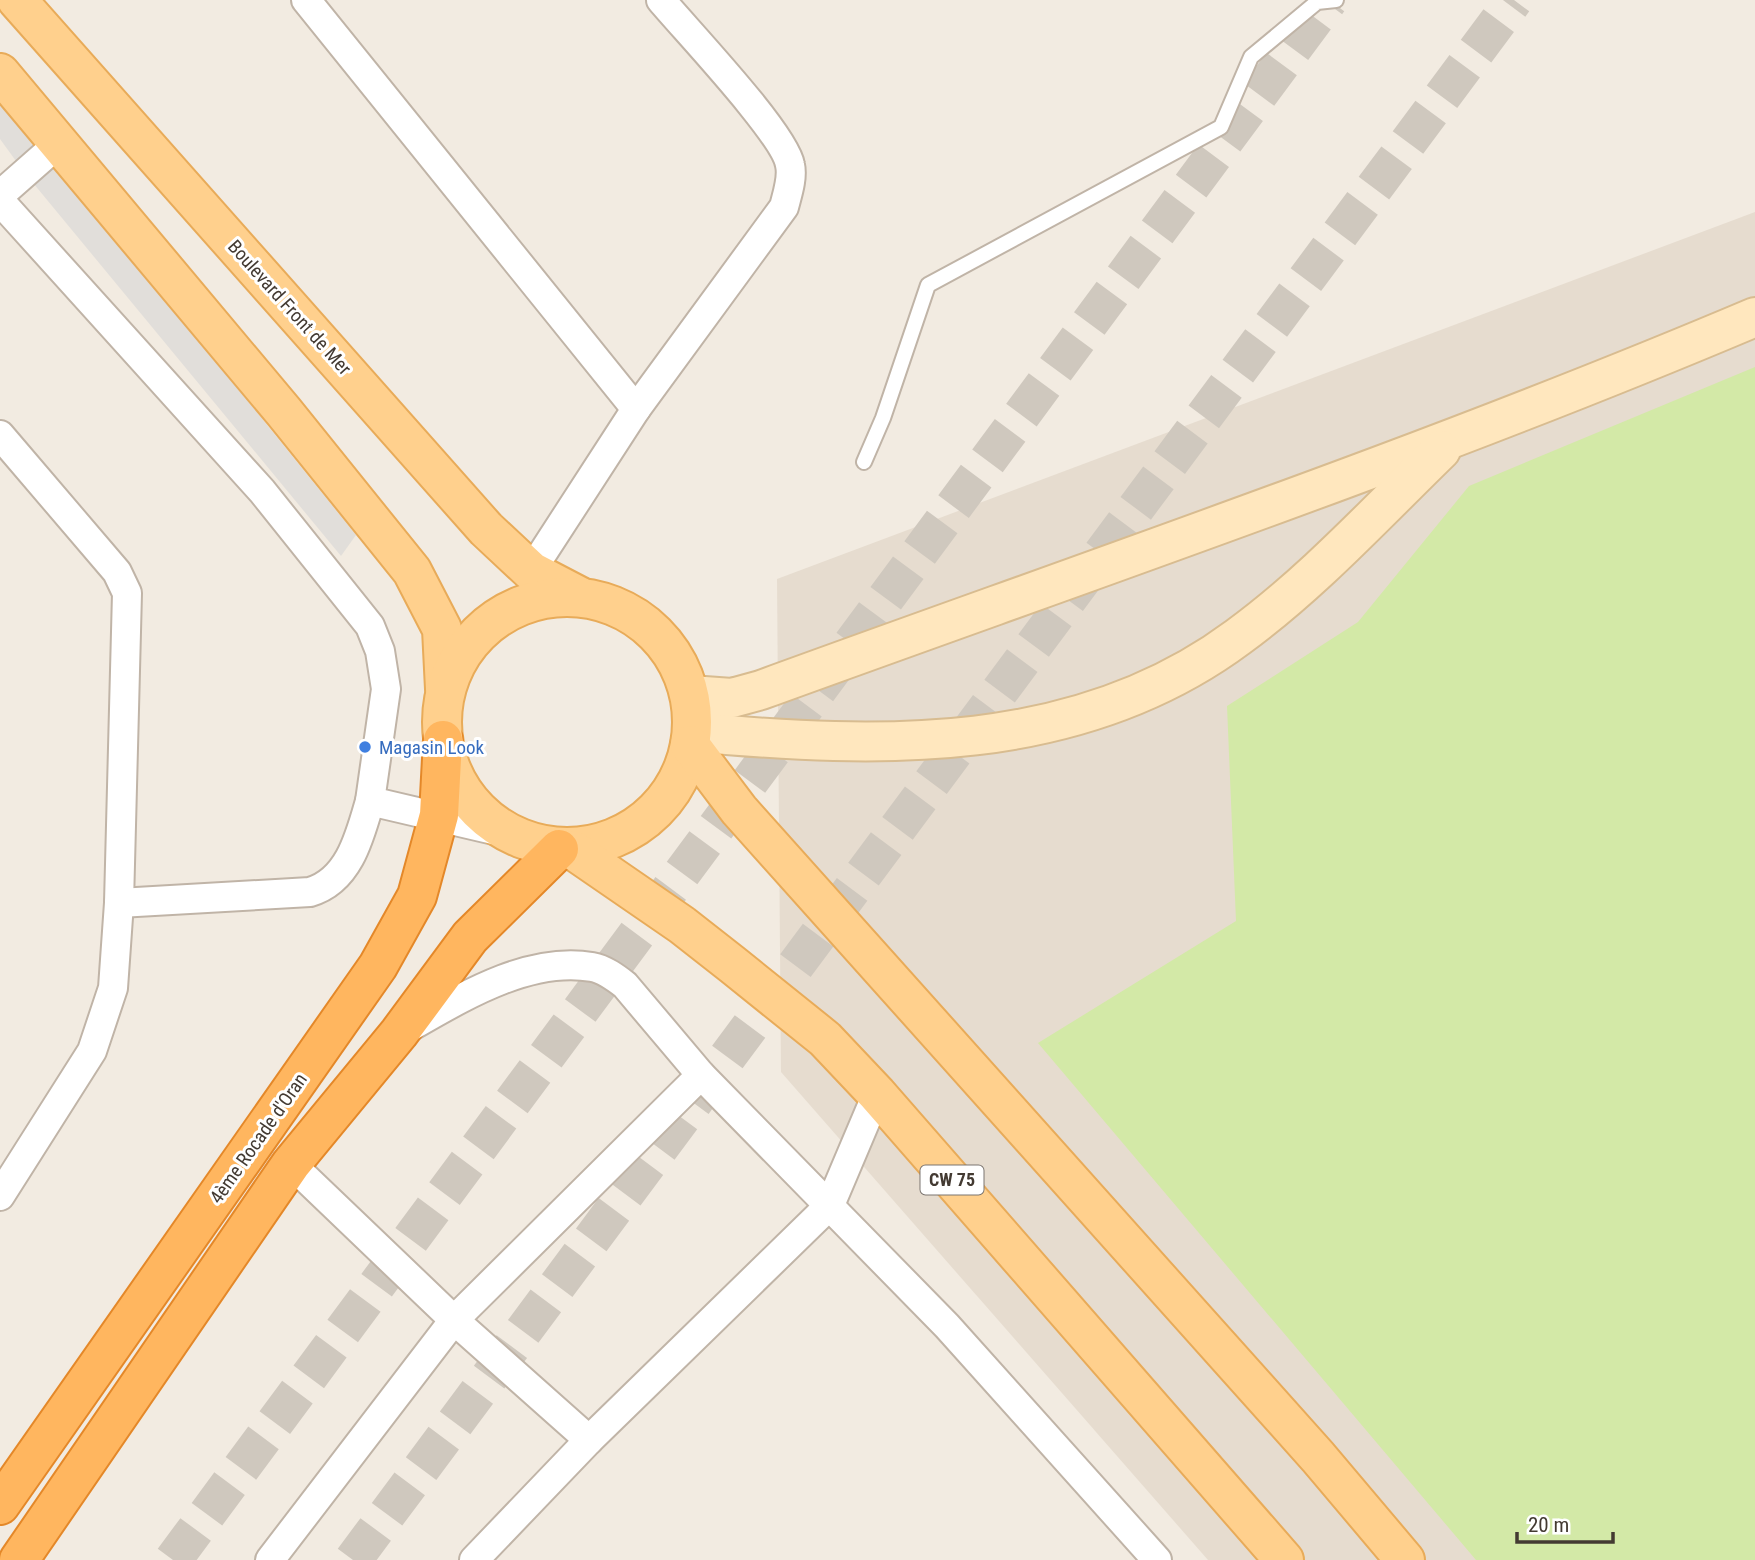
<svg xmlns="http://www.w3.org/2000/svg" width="1755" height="1560" font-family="'Roboto Condensed',sans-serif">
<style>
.residential{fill:#e6dccf}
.green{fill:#d3e9a7}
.parking{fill:#e1deda}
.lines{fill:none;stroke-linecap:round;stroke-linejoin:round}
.highway-tunnel{stroke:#cfc8be;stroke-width:38;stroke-dasharray:38 19;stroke-linecap:butt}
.lane-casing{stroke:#c0b4a7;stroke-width:18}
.street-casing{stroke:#c0b4a7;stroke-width:32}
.secondary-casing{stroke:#d8bc90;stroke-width:42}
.primary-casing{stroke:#e8ab59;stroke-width:42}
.highway-casing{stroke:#e48829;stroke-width:42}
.lane{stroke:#fff;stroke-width:14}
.street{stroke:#fff;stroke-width:28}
.secondary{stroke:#ffe7be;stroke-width:38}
.primary{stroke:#ffd08d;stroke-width:38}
.highway{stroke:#ffb65f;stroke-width:38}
.shop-dot{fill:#3f7fe0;stroke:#fff;stroke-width:2.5}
.labels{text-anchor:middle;stroke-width:6;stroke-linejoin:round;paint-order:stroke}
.shield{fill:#fff;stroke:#7b7570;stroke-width:2}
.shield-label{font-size:18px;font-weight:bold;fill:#433a32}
.street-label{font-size:19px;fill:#433a32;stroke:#fff}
.shop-label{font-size:19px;fill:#366cbe;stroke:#fff;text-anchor:start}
</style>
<rect width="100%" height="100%" fill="#f2ebe1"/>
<!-- residential -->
<path class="residential" d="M 1755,212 L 1755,1560 L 1208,1560 L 781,1072 L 777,579 Z"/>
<!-- green -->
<path class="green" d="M 1755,367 L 1755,1560 L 1476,1560 L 1038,1043 L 1236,921 L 1227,706 L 1358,622 L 1469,486 Z"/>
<!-- parking -->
<path class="parking" d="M 0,94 L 356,535 L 341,556 L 24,172 L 0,139 Z"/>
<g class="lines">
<!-- highway-tunnel -->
<g class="highway-tunnel">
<path d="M 173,1560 L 1329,0"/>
<path d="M 353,1560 L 1514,0"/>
</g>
<defs>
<path id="lane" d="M 864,462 L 883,418 L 928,285 L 1221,127 L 1251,57 L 1317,2 L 1336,0"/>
<g id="street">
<path d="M 306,0 L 636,409"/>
<path d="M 0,195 L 59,143"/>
<path d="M 0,201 L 262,491 L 370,626 L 380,651 L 386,689 L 370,801 L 511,834"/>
<path d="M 0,435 L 117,572 L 127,593 L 119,903 L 113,988 L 92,1051 L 0,1196"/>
<path d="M 531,571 L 636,409 L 784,207 C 787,195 793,178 790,165 C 785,134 686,30 661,0"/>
<path d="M 119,903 L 310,892 C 349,881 360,836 370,801"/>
<path d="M 408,1028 C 461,998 528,956 592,967 C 604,969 616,978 625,985 L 701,1075 L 947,1326 L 1157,1560"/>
<path d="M 291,1164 L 454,1320 L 589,1440"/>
<path d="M 270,1560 L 454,1320 L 701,1075"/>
<path d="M 474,1560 L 589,1440 L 830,1205 L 877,1094"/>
</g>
<g id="secondary">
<path d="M 690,695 L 732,698 L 761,690 C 1093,569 1429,455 1755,317"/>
<path d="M 692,732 C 880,749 1078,756 1238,637 C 1312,583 1375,514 1441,450"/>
</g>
<g id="primary">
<path d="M 17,0 L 486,529 L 531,571 L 579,596"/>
<path d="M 0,73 L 284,412 L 412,571 L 442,629 L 445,689"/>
<circle cx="567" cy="722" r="125"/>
<path d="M 690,745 L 739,810 L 1318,1457 L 1405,1560"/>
<path d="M 573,850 L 682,925 L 733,965 L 825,1039 L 877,1094 L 1284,1560"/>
</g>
<g id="highway">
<path d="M 0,1505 L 378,966 L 417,896 L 439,815 L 443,740"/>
<path d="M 19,1560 L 291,1164 L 399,1033 L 470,937 L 559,849"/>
</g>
</defs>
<!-- lane casing -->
<use href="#lane" class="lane-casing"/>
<!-- street casing -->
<use href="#street" class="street-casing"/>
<!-- secondary casing -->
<use href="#secondary" class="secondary-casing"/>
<!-- primary casing -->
<use href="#primary" class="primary-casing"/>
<!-- highway casing -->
<use href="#highway" class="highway-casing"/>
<!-- lane -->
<use href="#lane" class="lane"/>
<!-- street -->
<use href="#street" class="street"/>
<!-- secondary -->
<use href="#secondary" class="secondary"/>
<!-- primary -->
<use href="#primary" class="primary"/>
<!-- highway -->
<use href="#highway" class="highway"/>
</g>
<!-- markers -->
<circle class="shop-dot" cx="365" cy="747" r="7"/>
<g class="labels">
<!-- shield labels -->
<rect class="shield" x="920.5" y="1165.5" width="63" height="29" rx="5"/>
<g class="shield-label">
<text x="952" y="1186">CW 75</text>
</g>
<!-- street labels -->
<g class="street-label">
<text transform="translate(290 307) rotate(48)" y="7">Boulevard Front de Mer</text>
<text transform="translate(258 1138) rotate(-55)" y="7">4ème Rocade d'Oran</text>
</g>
<!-- shop labels -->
<g class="shop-label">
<text x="379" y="754">Magasin Look</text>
</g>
</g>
<!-- scale -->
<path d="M1517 1532v10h96v-10" fill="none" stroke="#433a32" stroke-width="3.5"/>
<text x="1528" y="1532" font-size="21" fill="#433a32" stroke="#ffffff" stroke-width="5" paint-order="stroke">20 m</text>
</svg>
